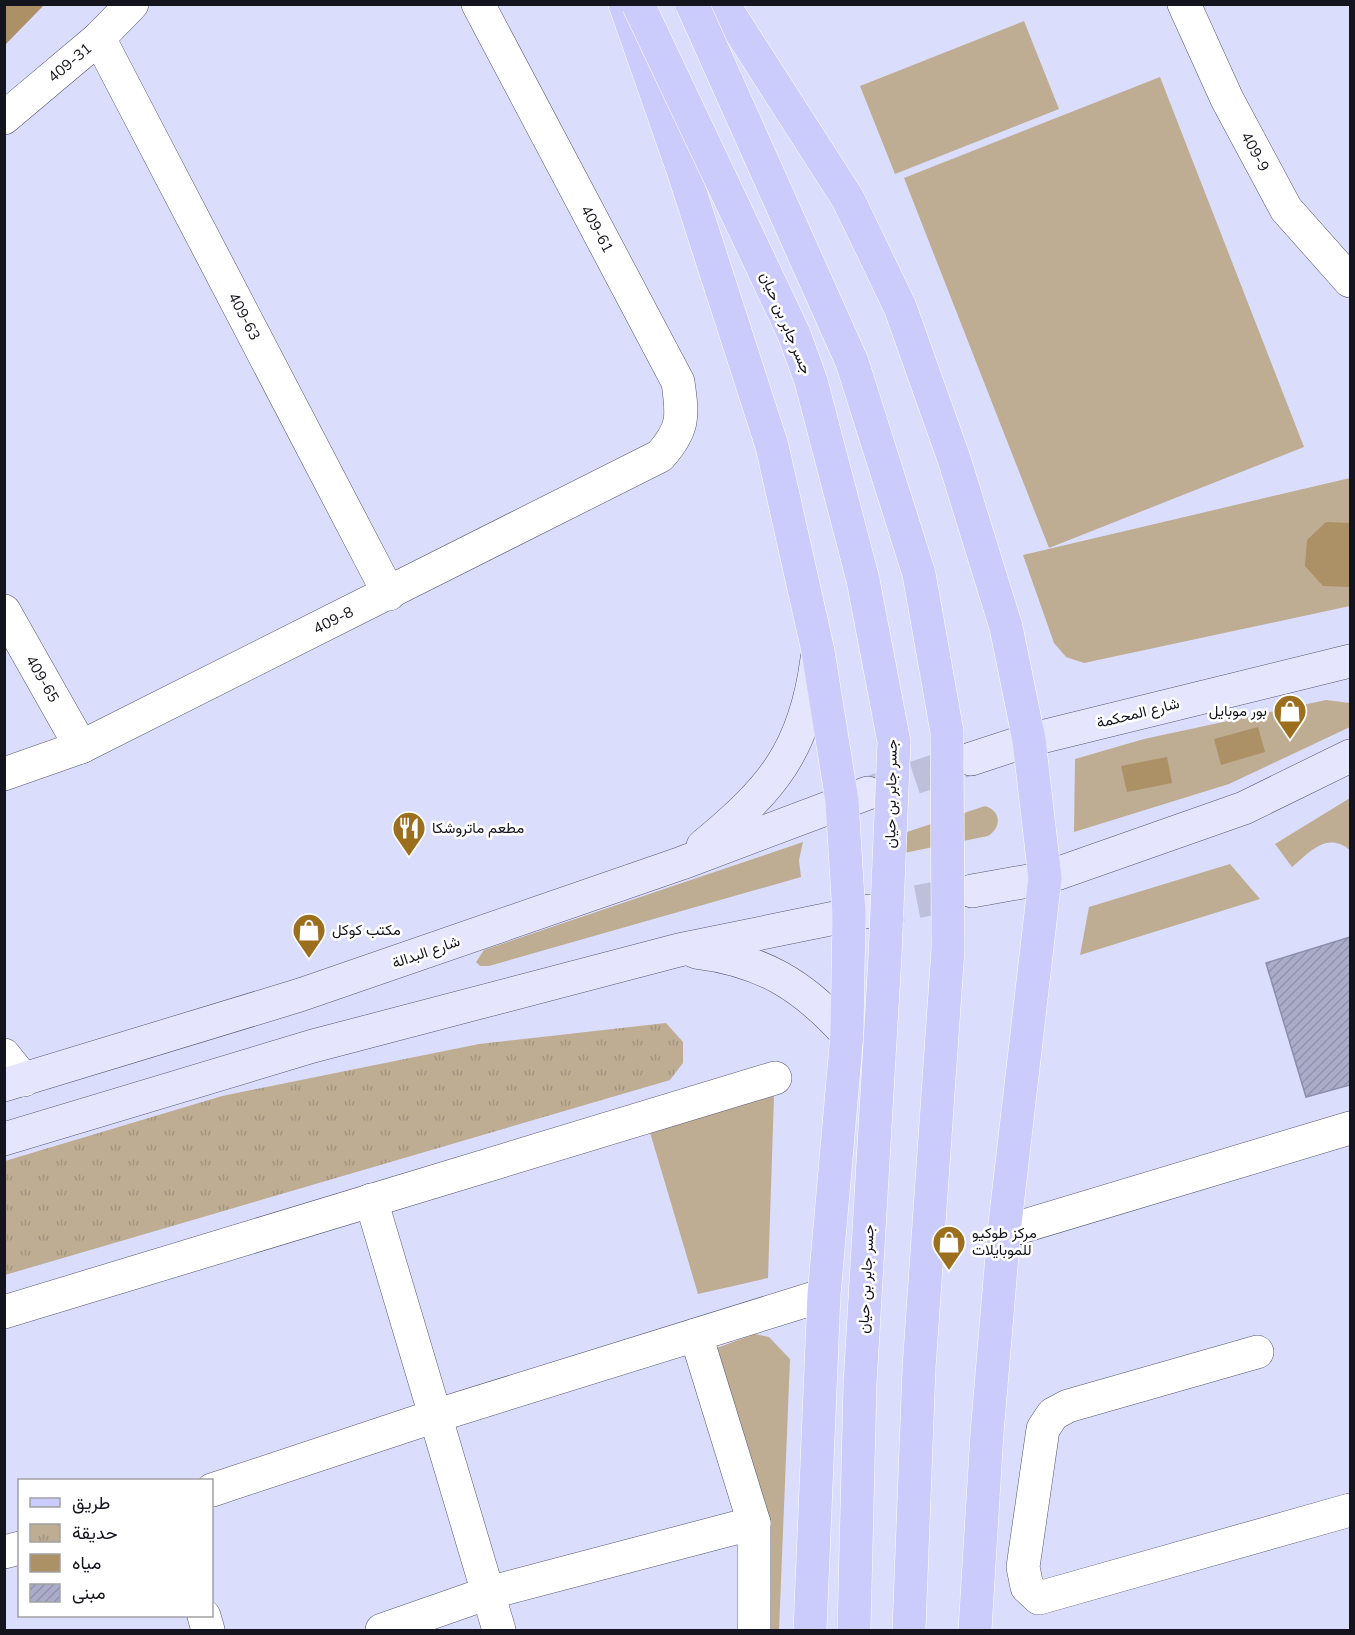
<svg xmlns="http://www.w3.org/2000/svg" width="1355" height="1635" font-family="'Nunito Sans',Vazirmatn,sans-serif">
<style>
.grass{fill:#bead93}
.park{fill:url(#park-tufts)}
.water{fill:#ac9066}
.building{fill:url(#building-hatch);stroke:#8d8eab;stroke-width:1.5}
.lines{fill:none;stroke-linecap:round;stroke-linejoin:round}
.secondary-tunnel{stroke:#bdbfdb;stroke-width:33;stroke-dasharray:33 16;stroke-linecap:butt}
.minor-casing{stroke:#545670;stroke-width:34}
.secondary-casing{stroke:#545670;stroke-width:34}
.primary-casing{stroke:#fff;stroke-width:34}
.minor{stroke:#fff;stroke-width:33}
.secondary{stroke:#e5e6fe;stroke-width:33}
.primary{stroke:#cbccfc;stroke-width:33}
.primary-bridge-casing{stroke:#fff;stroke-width:34;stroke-linecap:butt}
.primary-bridge{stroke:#cbccfc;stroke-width:33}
.labels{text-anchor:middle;stroke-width:5;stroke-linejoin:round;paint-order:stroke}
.street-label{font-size:15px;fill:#14141f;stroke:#fff}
.poi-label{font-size:15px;fill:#14141f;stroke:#fff;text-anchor:start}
</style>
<defs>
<pattern id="park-tufts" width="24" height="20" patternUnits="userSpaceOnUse" patternTransform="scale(1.5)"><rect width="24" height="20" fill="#bead93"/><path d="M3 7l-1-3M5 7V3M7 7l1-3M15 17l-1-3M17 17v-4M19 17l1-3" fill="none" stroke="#a2947e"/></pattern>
<pattern id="building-hatch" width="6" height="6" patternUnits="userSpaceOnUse" patternTransform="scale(1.5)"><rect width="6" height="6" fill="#aaacca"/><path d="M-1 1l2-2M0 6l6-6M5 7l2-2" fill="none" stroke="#9193ad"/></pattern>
</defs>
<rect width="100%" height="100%" fill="#dbddfc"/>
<!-- grass -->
<g class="grass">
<path d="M 1024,21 L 1059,109 L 895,174 L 860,86 Z"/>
<path d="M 1160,77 L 1304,447 L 1049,548 L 904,178 Z"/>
<path d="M 1350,478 L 1350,606 L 1084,663 L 1066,657 L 1054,643 L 1023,555 Z"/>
<path d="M 1326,700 L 1350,703 L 1350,727 L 1229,784 L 1074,832 L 1075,759 L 1144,739 Z"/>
<path d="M 1350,798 L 1350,850 C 1327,831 1310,852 1292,867 L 1275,844 Z"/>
<path d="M 985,806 C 1001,811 1002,827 988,836 L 889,856 L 886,839 Z"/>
<path d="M 803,842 L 799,860 L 801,877 L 489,966 L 480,966 L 476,962 L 484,950 Z"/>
<path d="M 1230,864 L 1260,899 L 1080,955 L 1089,907 Z"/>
<path d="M 774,1096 L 768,1278 L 698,1294 L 649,1129 Z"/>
<path d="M 755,1334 L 769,1337 L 790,1359 L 779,1630 L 761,1630 L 714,1349 Z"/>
</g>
<!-- park -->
<path class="park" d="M 666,1023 L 683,1042 L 683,1063 L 670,1080 L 5,1275 L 5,1161 L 222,1096 L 479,1044 Z"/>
<!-- water -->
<g class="water">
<path d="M 5,4 L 44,5 L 5,45 L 4,5 Z"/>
<path d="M 1326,522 L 1350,523 L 1350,587 L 1323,586 L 1305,566 L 1307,540 Z"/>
<path d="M 1258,727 L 1265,752 L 1221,765 L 1214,739 Z"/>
<path d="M 1167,757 L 1172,783 L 1127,792 L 1121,766 Z"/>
</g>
<!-- building -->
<path class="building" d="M 1350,937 L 1350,1085 L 1306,1097 L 1266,963 Z"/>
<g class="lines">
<!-- secondary-tunnel -->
<g class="secondary-tunnel">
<path d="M 868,793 L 971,759"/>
<path d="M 869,911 L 972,891"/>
</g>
<defs>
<g id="minor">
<path id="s1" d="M 1184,4 L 1227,99 L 1286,209 L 1350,281"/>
<path id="s2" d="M 99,38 L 389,594"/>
<path id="s3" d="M 4,118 L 99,38 L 132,4"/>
<path id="s4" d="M 4,611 L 81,747"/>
<path id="s5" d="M 4,774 L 81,747 L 660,456 C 684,429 683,417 678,382 L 478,4"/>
<path d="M 4,1055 L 24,1080"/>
<path d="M 371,1200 L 499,1630"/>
<path d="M 1004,1232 L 1350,1128"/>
<path d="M 4,1312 L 775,1078"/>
<path d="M 696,1335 L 754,1523 L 754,1630"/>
<path d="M 1257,1352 L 1068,1406 L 1053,1414 L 1043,1429 L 1023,1567 L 1027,1587 L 1039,1598 L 1350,1510"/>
<path d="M 212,1490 L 435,1416 L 824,1295"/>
<path d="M 4,1552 L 20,1548"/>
<path d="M 204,1616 L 208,1630"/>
<path d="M 382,1630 L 488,1593 L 754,1523"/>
</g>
<g id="secondary">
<path d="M 971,759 L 1029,740 L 1350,661"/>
<path d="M 703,846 C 772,789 805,751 817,659"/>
<path d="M 972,891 L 1045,878 L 1244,808 L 1350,756"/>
<path d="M 696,952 C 762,960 803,985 847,1034"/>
<path d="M 4,1085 L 300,995 L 682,863 L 868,793"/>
<path d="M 4,1139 L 313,1046 L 679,950 L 869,911"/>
</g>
<g id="primary">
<path d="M 625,4 L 683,170 L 772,446 L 818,651 L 842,801 L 849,915 L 847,1034 L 824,1295 L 810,1630"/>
<path d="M 723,4 L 848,199 L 900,307 L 954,459 L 1006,627 L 1029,740 L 1045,878 L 1004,1232 L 987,1433 L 975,1630"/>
</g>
</defs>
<!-- minor casing -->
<use href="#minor" class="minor-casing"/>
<!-- secondary casing -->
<use href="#secondary" class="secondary-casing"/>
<!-- primary casing -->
<use href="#primary" class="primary-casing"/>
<!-- minor -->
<use href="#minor" class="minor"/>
<!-- secondary -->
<use href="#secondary" class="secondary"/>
<!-- primary -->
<use href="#primary" class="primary"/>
<defs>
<g id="primary-bridge">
<path d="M 638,4 L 794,334 L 811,381 L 863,580 L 894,742 L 885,956 L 860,1384 L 854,1630"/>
<path d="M 692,4 L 852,362 L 919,574 L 947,732 L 948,949 L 919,1368 L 909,1630"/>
</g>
</defs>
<!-- primary-bridge casing -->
<use href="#primary-bridge" class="primary-bridge-casing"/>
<!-- primary-bridge -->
<use href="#primary-bridge" class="primary-bridge"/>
</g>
<!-- icons -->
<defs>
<symbol id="shop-pin" viewBox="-11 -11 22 30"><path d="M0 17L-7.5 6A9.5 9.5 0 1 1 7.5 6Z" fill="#9c6f1f" stroke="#fff"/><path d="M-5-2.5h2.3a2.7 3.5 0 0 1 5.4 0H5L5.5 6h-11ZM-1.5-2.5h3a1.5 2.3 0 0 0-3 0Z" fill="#fff"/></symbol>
<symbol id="restaurant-pin" viewBox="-11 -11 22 30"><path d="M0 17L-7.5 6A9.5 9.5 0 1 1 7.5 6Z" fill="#9c6f1f" stroke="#fff"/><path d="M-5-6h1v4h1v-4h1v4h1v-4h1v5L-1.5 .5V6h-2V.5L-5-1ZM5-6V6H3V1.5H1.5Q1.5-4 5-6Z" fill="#fff"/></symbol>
</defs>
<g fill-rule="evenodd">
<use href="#shop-pin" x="1271" y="692" width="38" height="52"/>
<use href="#restaurant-pin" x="390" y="809" width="38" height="52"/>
<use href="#shop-pin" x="290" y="911" width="38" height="52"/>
<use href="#shop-pin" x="930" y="1223" width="38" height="52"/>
</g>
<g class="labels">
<!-- street labels -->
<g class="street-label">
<text dy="5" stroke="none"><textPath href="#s3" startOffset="86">409-31</textPath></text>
<text dy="5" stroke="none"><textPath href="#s1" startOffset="164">409-9</textPath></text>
<text transform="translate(597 229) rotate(62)" y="5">409-61</text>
<text dy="5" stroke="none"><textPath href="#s2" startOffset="314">409-63</textPath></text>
<text transform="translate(786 323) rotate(67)" y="5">جسر جابر بن حيان</text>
<text dy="5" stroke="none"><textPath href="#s5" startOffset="364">409-8</textPath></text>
<text dy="5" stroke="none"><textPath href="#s4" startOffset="78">409-65</textPath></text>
<text transform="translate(1138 713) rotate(-14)" y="5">شارع المحكمة</text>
<text transform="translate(891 794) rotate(-89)" y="5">جسر جابر بن حيان</text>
<text transform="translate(426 952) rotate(-19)" y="5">شارع البدالة</text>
<text transform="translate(866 1279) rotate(-87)" y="5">جسر جابر بن حيان</text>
</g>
<!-- poi labels -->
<g class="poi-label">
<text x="1267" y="716" text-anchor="end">بور موبايل</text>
<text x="432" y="833">مطعم ماتروشكا</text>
<text x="332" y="935">مكتب كوكل</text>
<text x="972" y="1238">مركز طوكيو<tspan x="972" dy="17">للموبايلات</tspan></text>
</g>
</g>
<!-- border -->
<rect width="1355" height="1635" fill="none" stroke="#14141f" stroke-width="12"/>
<!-- legend -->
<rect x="18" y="1479" width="195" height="138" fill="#ffffff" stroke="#a1a1a5" stroke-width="1.5"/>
<rect x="30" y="1498" width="30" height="9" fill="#cbccfc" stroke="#a1a1a5" stroke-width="1.5"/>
<text x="72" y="1509" font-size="18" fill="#14141f">طريق</text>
<rect x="30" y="1524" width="30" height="18" fill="url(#park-tufts)" stroke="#a1a1a5" stroke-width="1.5"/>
<text x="72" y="1539" font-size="18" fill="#14141f">حديقة</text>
<rect x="30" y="1554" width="30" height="18" fill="#ac9066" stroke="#a1a1a5" stroke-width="1.5"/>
<text x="72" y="1569" font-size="18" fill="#14141f">مياه</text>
<rect x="30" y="1584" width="30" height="18" fill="url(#building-hatch)" stroke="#a1a1a5" stroke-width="1.5"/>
<text x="72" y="1599" font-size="18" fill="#14141f">مبنى</text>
</svg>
